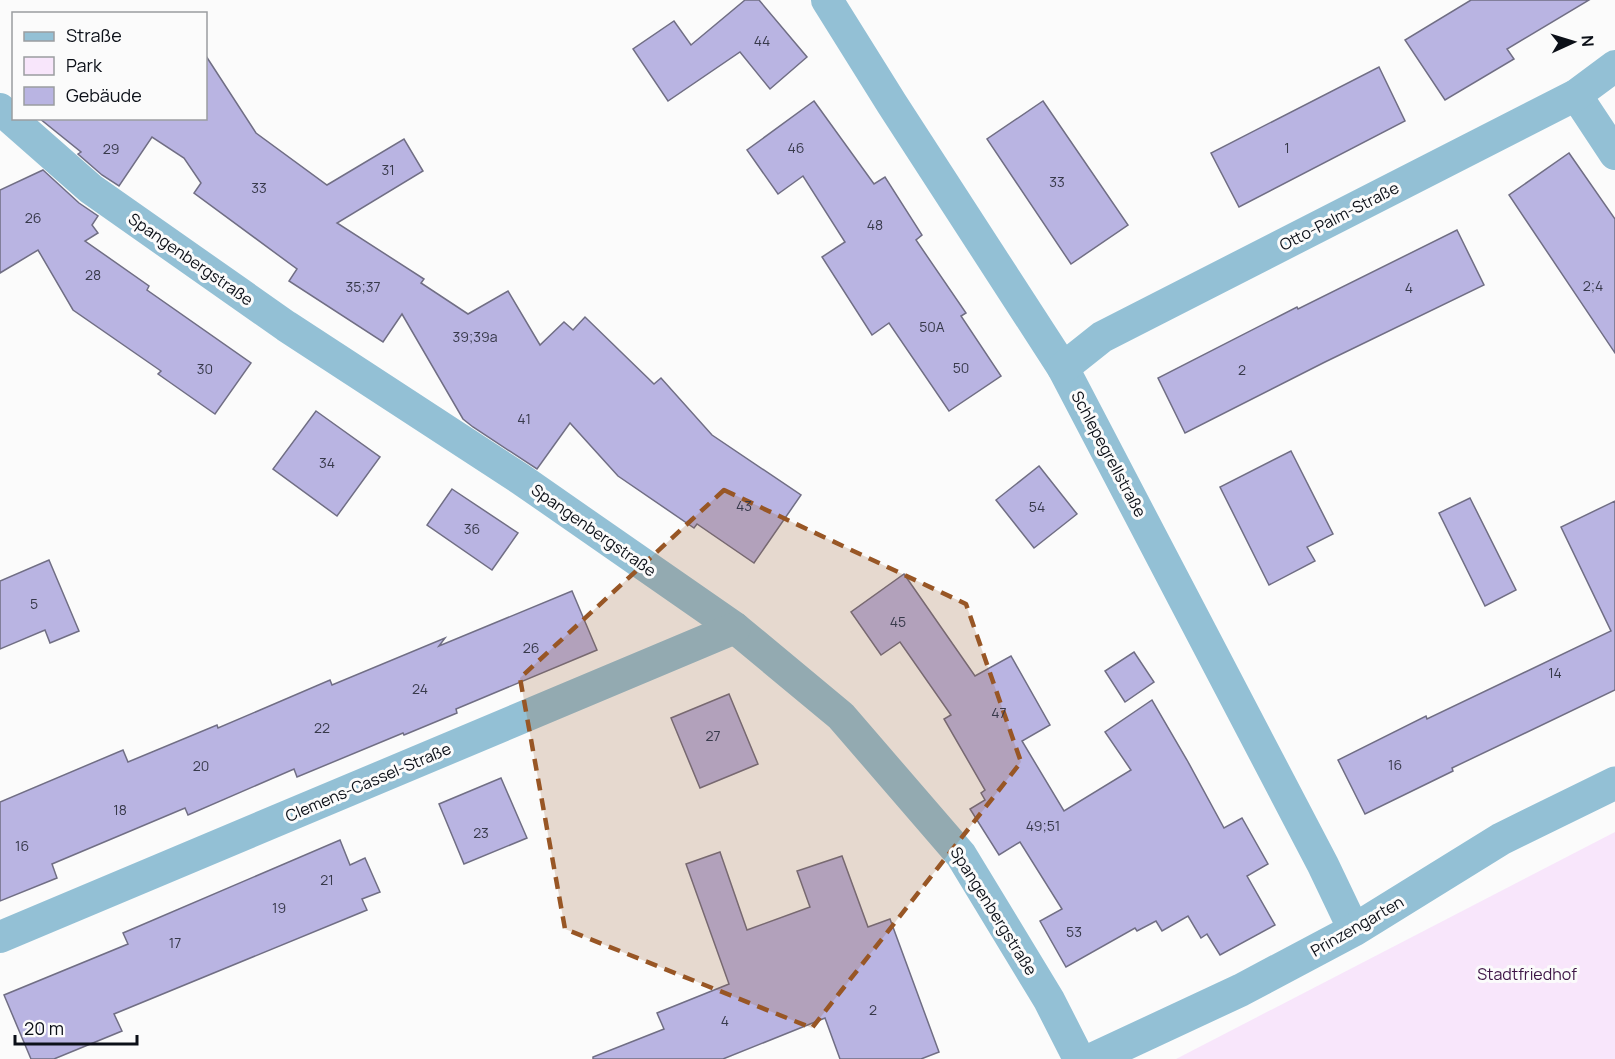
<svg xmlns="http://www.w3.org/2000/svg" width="1615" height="1059" font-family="Manrope,sans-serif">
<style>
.green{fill:#f8e6fb}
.building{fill:#b9b4e2;stroke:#706e84;stroke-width:1.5}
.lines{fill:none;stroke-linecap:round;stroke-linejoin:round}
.minor{stroke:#93c0d5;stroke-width:32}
.tertiary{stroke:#93c0d5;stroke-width:33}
.marked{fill:#985625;fill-opacity:0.2;stroke:#985625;stroke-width:4.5;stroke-dasharray:12 8;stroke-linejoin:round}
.labels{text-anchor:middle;stroke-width:6;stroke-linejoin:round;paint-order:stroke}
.number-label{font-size:14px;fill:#37394a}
.street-label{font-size:16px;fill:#0c1018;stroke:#fbfbfb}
.park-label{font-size:16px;fill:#3e1646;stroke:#fbfbfb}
</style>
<rect width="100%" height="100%" fill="#fbfbfb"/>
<!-- green -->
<path class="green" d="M 1615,832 L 1615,1059 L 1176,1059 Z"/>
<!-- building -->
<g class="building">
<path d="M 745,0 L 759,0 L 807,57 L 770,89 L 740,52 L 668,101 L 633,49 L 674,21 L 691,45 Z"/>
<path d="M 1471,0 L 1589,0 L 1507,49 L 1514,59 L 1445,100 L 1405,40 Z"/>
<path d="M 206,56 L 256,133 L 327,185 L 404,139 L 423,171 L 337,223 L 424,279 L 421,283 L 468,314 L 508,291 L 540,345 L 564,322 L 573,330 L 585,317 L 654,384 L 661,378 L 712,435 L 801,495 L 754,563 L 697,524 L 694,528 L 618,476 L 570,423 L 537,469 L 473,427 L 463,419 L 402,314 L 383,342 L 289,281 L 297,269 L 194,193 L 201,183 L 184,158 L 152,137 L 119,186 L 102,175 L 78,154 L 81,152 L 39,118 L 206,118 Z"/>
<path d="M 1379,67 L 1405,121 L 1239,207 L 1211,153 Z"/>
<path d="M 814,101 L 874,184 L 885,177 L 922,235 L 916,240 L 966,313 L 961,316 L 1001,376 L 949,411 L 889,323 L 872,335 L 822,257 L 845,242 L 803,176 L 778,194 L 747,150 Z"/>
<path d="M 1043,101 L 1128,225 L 1071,264 L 987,139 Z"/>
<path d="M 1569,153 L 1615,219 L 1615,353 L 1509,195 Z"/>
<path d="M 43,170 L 79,203 L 98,216 L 92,225 L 98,233 L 85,241 L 149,286 L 147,290 L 251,363 L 215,414 L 158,374 L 161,371 L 73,310 L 38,250 L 0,273 L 0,190 Z"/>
<path d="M 1457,230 L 1484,285 L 1325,362 L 1185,433 L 1158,378 L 1297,307 L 1298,309 Z"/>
<path d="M 316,411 L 380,457 L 337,516 L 273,469 Z"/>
<path d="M 1291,451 L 1333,534 L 1307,547 L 1315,561 L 1269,585 L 1220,487 Z"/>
<path d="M 1039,466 L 1077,514 L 1034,548 L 996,500 Z"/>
<path d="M 452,489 L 518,533 L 492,570 L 427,525 Z"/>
<path d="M 1470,498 L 1516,590 L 1485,606 L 1439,513 Z"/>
<path d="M 1615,501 L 1615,690 L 1452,768 L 1453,771 L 1365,814 L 1338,760 L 1426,716 L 1427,719 L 1611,631 L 1561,527 Z"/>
<path d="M 49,560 L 79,631 L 50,643 L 45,630 L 0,649 L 0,581 Z"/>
<path d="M 904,574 L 975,676 L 1011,656 L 1050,725 L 1022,741 L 1064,811 L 1131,770 L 1105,732 L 1152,700 L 1187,760 L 1224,828 L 1242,818 L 1268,864 L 1247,876 L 1275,925 L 1220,955 L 1207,934 L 1201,938 L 1188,916 L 1162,931 L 1156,921 L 1137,931 L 1135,928 L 1066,967 L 1040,921 L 1062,909 L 1020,842 L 999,855 L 970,809 L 985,800 L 981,793 L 985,790 L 944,719 L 951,715 L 900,642 L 881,655 L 851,612 Z"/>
<path d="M 572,591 L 597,650 L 456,709 L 457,713 L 404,735 L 403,733 L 297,777 L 294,769 L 188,815 L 185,808 L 52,864 L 57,878 L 0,901 L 0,802 L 123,750 L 128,762 L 217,725 L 218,728 L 330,680 L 332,685 L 445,638 L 439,646 Z"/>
<path d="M 1134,652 L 1154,682 L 1125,702 L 1105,671 Z"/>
<path d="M 729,694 L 758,764 L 700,788 L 671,718 Z"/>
<path d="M 501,778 L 527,838 L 464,864 L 439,804 Z"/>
<path d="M 340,840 L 350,865 L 365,858 L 380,892 L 362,899 L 367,910 L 114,1014 L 122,1031 L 54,1059 L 31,1059 L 4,995 L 128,944 L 123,933 Z"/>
<path d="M 720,852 L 747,930 L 810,907 L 797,871 L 842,856 L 868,927 L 890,919 L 939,1052 L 921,1059 L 840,1059 L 825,1018 L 723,1059 L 593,1059 L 593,1057 L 664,1029 L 657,1013 L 729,984 L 686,864 Z"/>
</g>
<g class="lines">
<!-- minor -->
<g class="minor">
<path d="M 827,0 L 892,104 L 1063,368 L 1323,865 L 1354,930"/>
<path d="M 1576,95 L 1615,154"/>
<path d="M 0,109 L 91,189 L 286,326 L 522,480 L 735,628 L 841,716 L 961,855 L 1049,1000 L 1079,1059"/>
<path d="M 1063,368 L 1102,337 L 1576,95 L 1615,66"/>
<path d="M 0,937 L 735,628"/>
</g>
<!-- tertiary -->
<path class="tertiary" d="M 1093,1059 L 1241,990 L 1354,930 L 1501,839 L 1615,783"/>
</g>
<!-- marked area -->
<path class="marked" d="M 724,490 L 966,604 L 1021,762 L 812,1028 L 565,929 L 520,678 Z"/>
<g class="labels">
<!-- number labels -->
<g class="number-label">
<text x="762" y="46">44</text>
<text x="796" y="153">46</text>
<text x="1287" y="153">1</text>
<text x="111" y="154">29</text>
<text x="388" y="175">31</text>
<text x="1057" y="187">33</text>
<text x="259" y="193">33</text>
<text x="33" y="223">26</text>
<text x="875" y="230">48</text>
<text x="93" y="280">28</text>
<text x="1593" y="291">2;4</text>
<text x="363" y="292">35;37</text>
<text x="1409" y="293">4</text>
<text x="932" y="332">50A</text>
<text x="475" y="342">39;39a</text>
<text x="961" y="373">50</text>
<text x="205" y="374">30</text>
<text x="1242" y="375">2</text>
<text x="524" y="424">41</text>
<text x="327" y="468">34</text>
<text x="744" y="511">43</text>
<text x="1037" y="512">54</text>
<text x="472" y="534">36</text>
<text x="34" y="609">5</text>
<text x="898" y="627">45</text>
<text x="531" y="653">26</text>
<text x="1555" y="678">14</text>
<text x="420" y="694">24</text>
<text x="999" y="718">47</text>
<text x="322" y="733">22</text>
<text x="713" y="741">27</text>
<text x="1395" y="770">16</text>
<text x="201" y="771">20</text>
<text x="120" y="815">18</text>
<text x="1043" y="831">49;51</text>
<text x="481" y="838">23</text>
<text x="22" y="851">16</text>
<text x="327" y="885">21</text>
<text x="279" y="913">19</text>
<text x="1074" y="937">53</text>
<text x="175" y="948">17</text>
<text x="873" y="1015">2</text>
<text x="725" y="1026">4</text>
</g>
<!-- street labels -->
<g class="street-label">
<text transform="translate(1339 216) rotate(-27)" y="6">Otto-Palm-Straße</text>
<text transform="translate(191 259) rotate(35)" y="6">Spangenbergstraße</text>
<text transform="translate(1109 454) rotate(62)" y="6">Schlepegrellstraße</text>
<text transform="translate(594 530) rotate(35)" y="6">Spangenbergstraße</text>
<text transform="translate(368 782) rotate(-23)" y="6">Clemens-Cassel-Straße</text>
<text transform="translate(994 911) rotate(58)" y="6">Spangenbergstraße</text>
<text transform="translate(1357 926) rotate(-30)" y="6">Prinzengarten</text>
</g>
<!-- park labels -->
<g class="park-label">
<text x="1527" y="980">Stadtfriedhof</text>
</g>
</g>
<!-- legend -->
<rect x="12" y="12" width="195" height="108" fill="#fbfbfb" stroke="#9b9da0" stroke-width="1.5"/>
<rect x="24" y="32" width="30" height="9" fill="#93c0d5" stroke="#9b9da0" stroke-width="1.5"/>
<text x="66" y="42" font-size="18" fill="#0c1018">Straße</text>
<rect x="24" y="57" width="30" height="18" fill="#f8e6fb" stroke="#9b9da0" stroke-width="1.5"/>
<text x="66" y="72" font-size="18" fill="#0c1018">Park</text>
<rect x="24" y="87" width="30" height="18" fill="#b9b4e2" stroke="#9b9da0" stroke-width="1.5"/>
<text x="66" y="102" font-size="18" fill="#0c1018">Gebäude</text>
<!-- north arrow -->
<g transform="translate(1573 42) rotate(86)" stroke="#fbfbfb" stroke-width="4.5" paint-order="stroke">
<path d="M0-4.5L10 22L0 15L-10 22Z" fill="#0c1018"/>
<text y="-9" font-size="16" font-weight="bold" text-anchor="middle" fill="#0c1018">N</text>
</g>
<!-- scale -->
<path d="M15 1035v9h122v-9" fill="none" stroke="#0c1018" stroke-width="3"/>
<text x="24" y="1035" font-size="18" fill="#0c1018" stroke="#fbfbfb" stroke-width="4.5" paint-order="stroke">20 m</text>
</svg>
